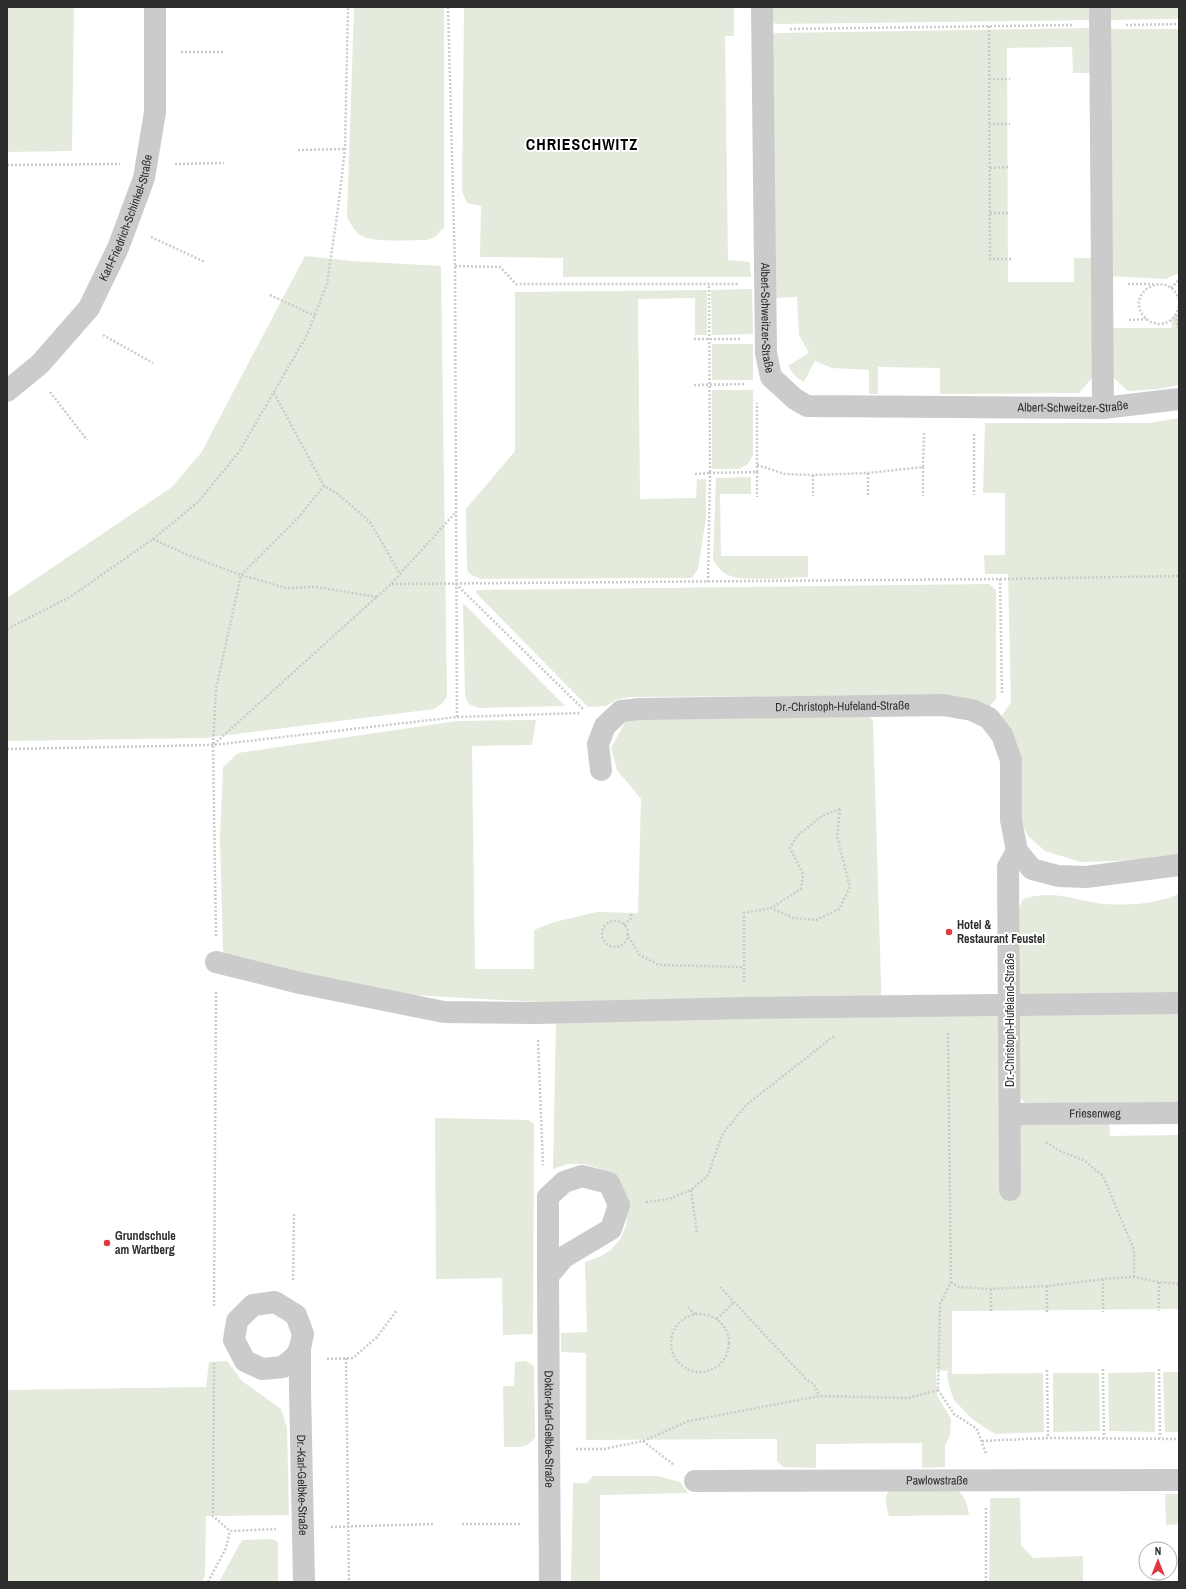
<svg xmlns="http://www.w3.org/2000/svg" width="1186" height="1589" font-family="'Archivo Narrow',sans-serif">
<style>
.green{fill:#e4ebdd}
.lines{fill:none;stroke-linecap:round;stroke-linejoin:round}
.path{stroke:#cbcbcb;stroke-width:2.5;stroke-dasharray:2 2;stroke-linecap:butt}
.minor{stroke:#cbcbcb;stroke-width:22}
.poi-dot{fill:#dc3945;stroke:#fff;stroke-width:1.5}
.labels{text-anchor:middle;stroke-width:4;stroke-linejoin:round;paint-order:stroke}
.street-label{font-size:12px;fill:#2e2e2e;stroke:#fff}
.poi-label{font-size:12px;font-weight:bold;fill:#2e2e2e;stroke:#fff;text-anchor:start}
.district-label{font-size:16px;font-weight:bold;letter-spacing:1px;fill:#000;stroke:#fff}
</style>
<rect width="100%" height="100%" fill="#fff"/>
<!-- green -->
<g class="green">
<path d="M 7,7 L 74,7 L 72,151 L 7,152 Z"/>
<path d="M 354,7 L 444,7 L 444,227 L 435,237 L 427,240 C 412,240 373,243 362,236 C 354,232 351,224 347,217 Z"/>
<path d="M 464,7 L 734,7 L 734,36 L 725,36 L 728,260 L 750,262 L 751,277 L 563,277 L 563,258 L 480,257 L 481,206 L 467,203 L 462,191 Z"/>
<path d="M 770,7 L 1093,7 L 1093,20 L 776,24 L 770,21 Z"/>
<path d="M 1108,7 L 1179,7 L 1179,19 L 1108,20 Z"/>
<path d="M 1094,28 L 1093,73 L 1073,73 L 1072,47 L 1007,48 L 1008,282 L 1074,282 L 1074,258 L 1096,258 L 1096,373 L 1079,393 L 940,394 L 940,368 L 878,367 L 878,394 L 869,394 L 869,370 L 832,368 L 815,361 L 804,382 L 796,377 L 788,366 L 809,353 L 799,335 L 797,297 L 774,298 L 772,36 L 775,33 Z"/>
<path d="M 1108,29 L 1179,29 L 1179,273 L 1166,279 L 1108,276 Z"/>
<path d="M 305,256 L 352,261 L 441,266 L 447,696 L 442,704 L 434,709 L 205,738 L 7,741 L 7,598 L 172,487 L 201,453 Z"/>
<path d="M 752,289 L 753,334 L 712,335 L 711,290 Z"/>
<path d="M 707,290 L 707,335 L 695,335 L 695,298 L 638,299 L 640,499 L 696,498 L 697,479 L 706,479 L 706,518 L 698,569 L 692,578 L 480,579 L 470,574 L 467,570 L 466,509 L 515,451 L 515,292 Z"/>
<path d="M 1179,305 L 1179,385 L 1157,389 L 1128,391 L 1114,378 L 1108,367 L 1108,337 L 1114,328 L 1172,328 L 1171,320 L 1178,312 Z"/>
<rect x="712" y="344" width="41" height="36"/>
<path d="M 712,390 L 753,390 L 753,455 L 748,464 L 739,469 L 712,469 Z"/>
<path d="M 1179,418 L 1179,854 L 1150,860 L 1081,862 L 1045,851 L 1028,836 L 1019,816 L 1001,717 L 1011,702 L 1008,574 L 985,574 L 984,555 L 1005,555 L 1005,493 L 983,493 L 985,423 L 1148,423 Z"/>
<path d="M 751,477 L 751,494 L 720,494 L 721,556 L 808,556 L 808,577 C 791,578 741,582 728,575 C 721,572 717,566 713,560 L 716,478 Z"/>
<path d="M 989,584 L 996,590 L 996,699 L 986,710 L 947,695 L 630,697 L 616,700 L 606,706 L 588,707 L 476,593 L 477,590 Z"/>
<path d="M 463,603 L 565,706 L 478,708 L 469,704 L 465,696 Z"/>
<path d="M 644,709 L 866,712 L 873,721 L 882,1014 L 1000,1015 L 1001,1119 L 1109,1121 L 1110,1136 L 1179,1135 L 1179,1309 L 952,1311 L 952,1374 L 1043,1373 L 1044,1432 L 996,1434 L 988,1430 L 971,1418 L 954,1400 L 949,1386 L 947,1372 L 950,1371 L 936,1370 L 937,1395 L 951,1419 L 950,1436 L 945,1445 L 945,1467 L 922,1468 L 922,1443 L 816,1444 L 816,1468 L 783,1467 L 777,1461 L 777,1439 L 586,1440 L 586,1353 L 561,1352 L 561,1333 L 587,1332 L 585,1262 L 599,1257 L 611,1250 L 620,1239 L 626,1226 L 628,1209 L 614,1179 L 601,1169 L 585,1164 L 568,1164 L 553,1169 L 556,1021 L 538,1002 L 411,995 L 234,961 L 223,951 L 220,838 L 223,767 L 238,753 L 457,721 L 536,720 L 532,745 L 472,746 L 475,969 L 534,969 L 534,930 L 554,922 L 597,912 L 638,913 L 641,799 L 617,770 L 611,748 L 626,721 Z"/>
<path d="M 1179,893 L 1179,997 L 1019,995 L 1019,908 L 1023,899 C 1054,889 1075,901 1104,904 C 1121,905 1140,905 1156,901 C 1165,899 1172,898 1179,893 Z"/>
<path d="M 1179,1011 L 1179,1106 L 1025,1103 L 1017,1094 L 1018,1012 Z"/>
<path d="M 435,1118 L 528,1120 L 534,1124 L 533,1334 L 503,1335 L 502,1278 L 436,1279 Z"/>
<path d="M 227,1361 L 242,1381 L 281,1409 L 287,1428 L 289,1515 L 206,1516 L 205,1576 L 202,1582 L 7,1582 L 7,1390 L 206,1387 L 209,1362 Z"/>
<path d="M 526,1361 L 534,1366 L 535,1437 C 528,1449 517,1447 504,1447 L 503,1386 L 514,1386 L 515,1362 Z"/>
<path d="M 1155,1372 L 1155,1432 L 1109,1431 L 1108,1373 Z"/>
<path d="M 1163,1372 L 1179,1372 L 1179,1432 L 1165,1432 Z"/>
<path d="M 1053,1373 L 1099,1373 L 1100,1431 L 1053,1432 Z"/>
<path d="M 593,1476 L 658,1476 L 680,1482 L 688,1493 L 600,1495 L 600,1582 L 571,1582 L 573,1483 L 587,1483 Z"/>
<path d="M 956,1489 C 966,1497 967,1504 969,1515 L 889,1516 C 887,1508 883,1497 889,1491 Z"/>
<path d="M 1165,1494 L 1179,1494 L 1179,1524 L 1166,1525 Z"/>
<path d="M 990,1498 L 1020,1498 L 1021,1545 L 1033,1558 L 1083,1556 L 1083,1582 L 989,1582 Z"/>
<path d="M 272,1539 L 278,1542 L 278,1582 L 219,1582 L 242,1540 Z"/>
</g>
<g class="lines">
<!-- path -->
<g class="path">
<path d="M 448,7 L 455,266 L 457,717"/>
<path d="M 1126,25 L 1179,24"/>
<path d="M 989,26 L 990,259 L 1011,259"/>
<path d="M 790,29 L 1073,25"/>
<path d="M 181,52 L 223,52"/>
<path d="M 989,79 L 1010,79"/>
<path d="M 989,124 L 1010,124"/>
<path d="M 298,150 L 345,149"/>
<path d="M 175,164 L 224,163"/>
<path d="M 7,165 L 120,164"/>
<path d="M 990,168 L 1010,167"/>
<path d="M 990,213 L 1010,213"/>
<path d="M 151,237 L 205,262"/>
<path d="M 455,266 L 500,267 L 516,284 L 739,284"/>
<path d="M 1128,284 L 1153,284"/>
<path d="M 1171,288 L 1179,280"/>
<path d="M 270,295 L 315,316"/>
<path d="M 1179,300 C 1169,268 1127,291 1142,314 C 1145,318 1149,322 1154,323 C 1167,327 1177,317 1179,305"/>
<path d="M 1176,315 L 1177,325 L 1179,329"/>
<path d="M 1129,320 L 1146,319"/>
<path d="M 103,335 L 153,363"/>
<path d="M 694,339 L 740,339"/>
<path d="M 694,385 L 746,384"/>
<path d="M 50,392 L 87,440"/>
<path d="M 274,393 L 324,486 L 338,494 L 370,522 L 400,574"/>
<path d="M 974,434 L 974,495"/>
<path d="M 757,465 L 785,474 L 813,475 L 868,473 L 923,467 L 924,433"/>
<path d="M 923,467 L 923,496"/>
<path d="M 757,472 L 757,497"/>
<path d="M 868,473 L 868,496"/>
<path d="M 695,474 L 710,473 L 709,284"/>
<path d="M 813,475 L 813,496"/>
<path d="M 153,539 L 188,555 L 241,575 L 286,588 L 316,587 L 377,597"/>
<path d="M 1000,579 L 1002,695"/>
<path d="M 708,582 L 710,473 L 757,472 L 757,403"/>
<path d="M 392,584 L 1000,579 L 1179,576"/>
<path d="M 456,584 L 583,709"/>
<path d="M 7,629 L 70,597 L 153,539 L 198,502 L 239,452 L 307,335 L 327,284 L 338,208 L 345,149 L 348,7"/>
<path d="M 213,744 L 216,689 L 241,575 L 298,518 L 324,486"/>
<path d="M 7,749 L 213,745 L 457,717 L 581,713"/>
<path d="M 840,809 L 837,836 L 850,887 L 839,909 L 816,920 L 793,918 L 771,908 L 801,889 L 803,874 L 790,848 L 797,836 L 822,816 Z"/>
<circle cx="615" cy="934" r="13"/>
<path d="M 624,925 L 631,918 L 631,912"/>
<path d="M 216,936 L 213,745 L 391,584 L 456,512"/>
<path d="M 628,937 L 640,955 L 659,965 L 743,967"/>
<path d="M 744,982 L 744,913 L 771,908"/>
<path d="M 538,1040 L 543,1165"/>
<path d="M 1046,1142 L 1058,1150 L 1085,1161 L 1103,1176 L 1134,1250 L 1134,1277"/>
<path d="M 691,1190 L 697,1233"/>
<path d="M 646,1202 L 669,1199 L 691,1190 L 708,1175 L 722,1135 L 745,1106 L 834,1036"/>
<path d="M 1103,1279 L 1103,1312"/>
<path d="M 293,1280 L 294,1213"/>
<path d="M 951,1282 L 959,1287 L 991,1289 L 1047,1286 L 1103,1279 L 1134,1277 L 1159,1282 L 1179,1284"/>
<path d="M 1159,1282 L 1159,1311"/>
<path d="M 1047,1286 L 1047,1313"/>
<path d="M 720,1287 L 806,1379 L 814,1384 L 819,1396"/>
<path d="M 991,1289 L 991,1313"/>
<path d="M 214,1306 L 216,991"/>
<path d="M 688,1307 L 695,1314"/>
<circle cx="700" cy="1343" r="29"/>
<path d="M 717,1319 L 734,1302"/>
<path d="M 346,1358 L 349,1582"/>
<path d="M 327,1359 L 353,1358 L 377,1337 L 397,1310"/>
<path d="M 214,1363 L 213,1516 L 230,1531 L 276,1529"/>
<path d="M 1103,1369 L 1104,1438"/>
<path d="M 1159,1369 L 1160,1438"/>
<path d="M 1047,1370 L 1048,1438"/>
<path d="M 938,1390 L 954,1414 L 977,1429 L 986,1454"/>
<path d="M 643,1441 L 674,1465"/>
<path d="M 982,1441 L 1048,1438 L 1179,1439"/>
<path d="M 576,1449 L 604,1449 L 643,1441 L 689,1421 L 819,1396 L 908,1398 L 938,1390 L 940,1304 L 951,1282 L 948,1033"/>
<path d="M 462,1524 L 522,1524"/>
<path d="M 331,1527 L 433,1524"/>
<path d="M 208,1582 L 226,1548 L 230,1531"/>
<path d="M 986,1582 L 986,1507"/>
</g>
<!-- minor -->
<g class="minor">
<path id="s1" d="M 762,7 L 766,353 L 771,377 L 795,399 L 807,406 L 1103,408 L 1179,399"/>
<path d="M 1100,7 L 1103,408"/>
<path id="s2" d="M 7,391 L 40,364 L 89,308 L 118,248 L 144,178 L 155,112 L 155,7"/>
<path id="s3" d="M 601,770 L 598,744 L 605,726 L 621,711 L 640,709 L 943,705 L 972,710 L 989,718 L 1002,735 L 1011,760 L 1011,820 L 1017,851 L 1032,869 L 1058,876 L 1086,877 L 1179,865"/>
<path d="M 216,962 L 300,983 L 444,1012 L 536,1013 L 745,1008 L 1179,1003"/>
<path id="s4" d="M 1010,1114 L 1179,1113"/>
<path d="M 582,1176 L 609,1183 L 619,1205 L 611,1229 L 564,1257 L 548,1276 L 548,1197 L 564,1182 Z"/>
<path d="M 1010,1190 L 1008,867 L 1017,851"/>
<path id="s5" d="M 548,1276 L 550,1582"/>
<path id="s6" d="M 300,1348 L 296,1356 L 283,1367 L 262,1369 L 245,1361 L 234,1340 L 237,1321 L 253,1305 L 275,1302 L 296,1315 L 303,1334 L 300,1348 L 300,1389 L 304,1582"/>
<path id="s7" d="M 695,1481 L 1179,1480"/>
</g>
</g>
<!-- markers -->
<g class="poi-dot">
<circle cx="949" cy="932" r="4"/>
<circle cx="107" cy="1243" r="4"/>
</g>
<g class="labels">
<!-- street labels -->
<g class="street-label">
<text dy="4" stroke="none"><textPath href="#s2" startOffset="215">Karl-Friedrich-Schinkel-Straße</textPath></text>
<text dy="4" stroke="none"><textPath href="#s1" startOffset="311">Albert-Schweitzer-Straße</textPath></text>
<text dy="4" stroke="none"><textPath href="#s1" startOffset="683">Albert-Schweitzer-Straße</textPath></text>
<text dy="4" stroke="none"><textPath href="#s3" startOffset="289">Dr.-Christoph-Hufeland-Straße</textPath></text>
<text transform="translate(1010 1020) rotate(-90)" y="4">Dr.-Christoph-Hufeland-Straße</text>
<text dy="4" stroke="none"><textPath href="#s4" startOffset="85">Friesenweg</textPath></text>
<text dy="4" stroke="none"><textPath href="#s5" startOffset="153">Doktor-Karl-Gelbke-Straße</textPath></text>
<text dy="4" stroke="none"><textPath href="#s7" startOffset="242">Pawlowstraße</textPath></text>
<text dy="4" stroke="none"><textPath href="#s6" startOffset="350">Dr.-Karl-Gelbke-Straße</textPath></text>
</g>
<!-- poi labels -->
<g class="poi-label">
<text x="957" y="929">Hotel &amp;<tspan x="957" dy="14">Restaurant Feustel</tspan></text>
<text x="115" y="1240">Grundschule<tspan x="115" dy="14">am Wartberg</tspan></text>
</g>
<!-- district labels -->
<g class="district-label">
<text x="582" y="150">CHRIESCHWITZ</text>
</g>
</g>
<!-- border -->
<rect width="1186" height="1589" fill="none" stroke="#2e2e2e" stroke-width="16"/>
<!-- north arrow -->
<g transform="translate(1158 1561)"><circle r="19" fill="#ffffff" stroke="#ababab"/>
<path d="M0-3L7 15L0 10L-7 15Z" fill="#dc3945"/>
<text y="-6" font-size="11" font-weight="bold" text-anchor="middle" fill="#2e2e2e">N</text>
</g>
</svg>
